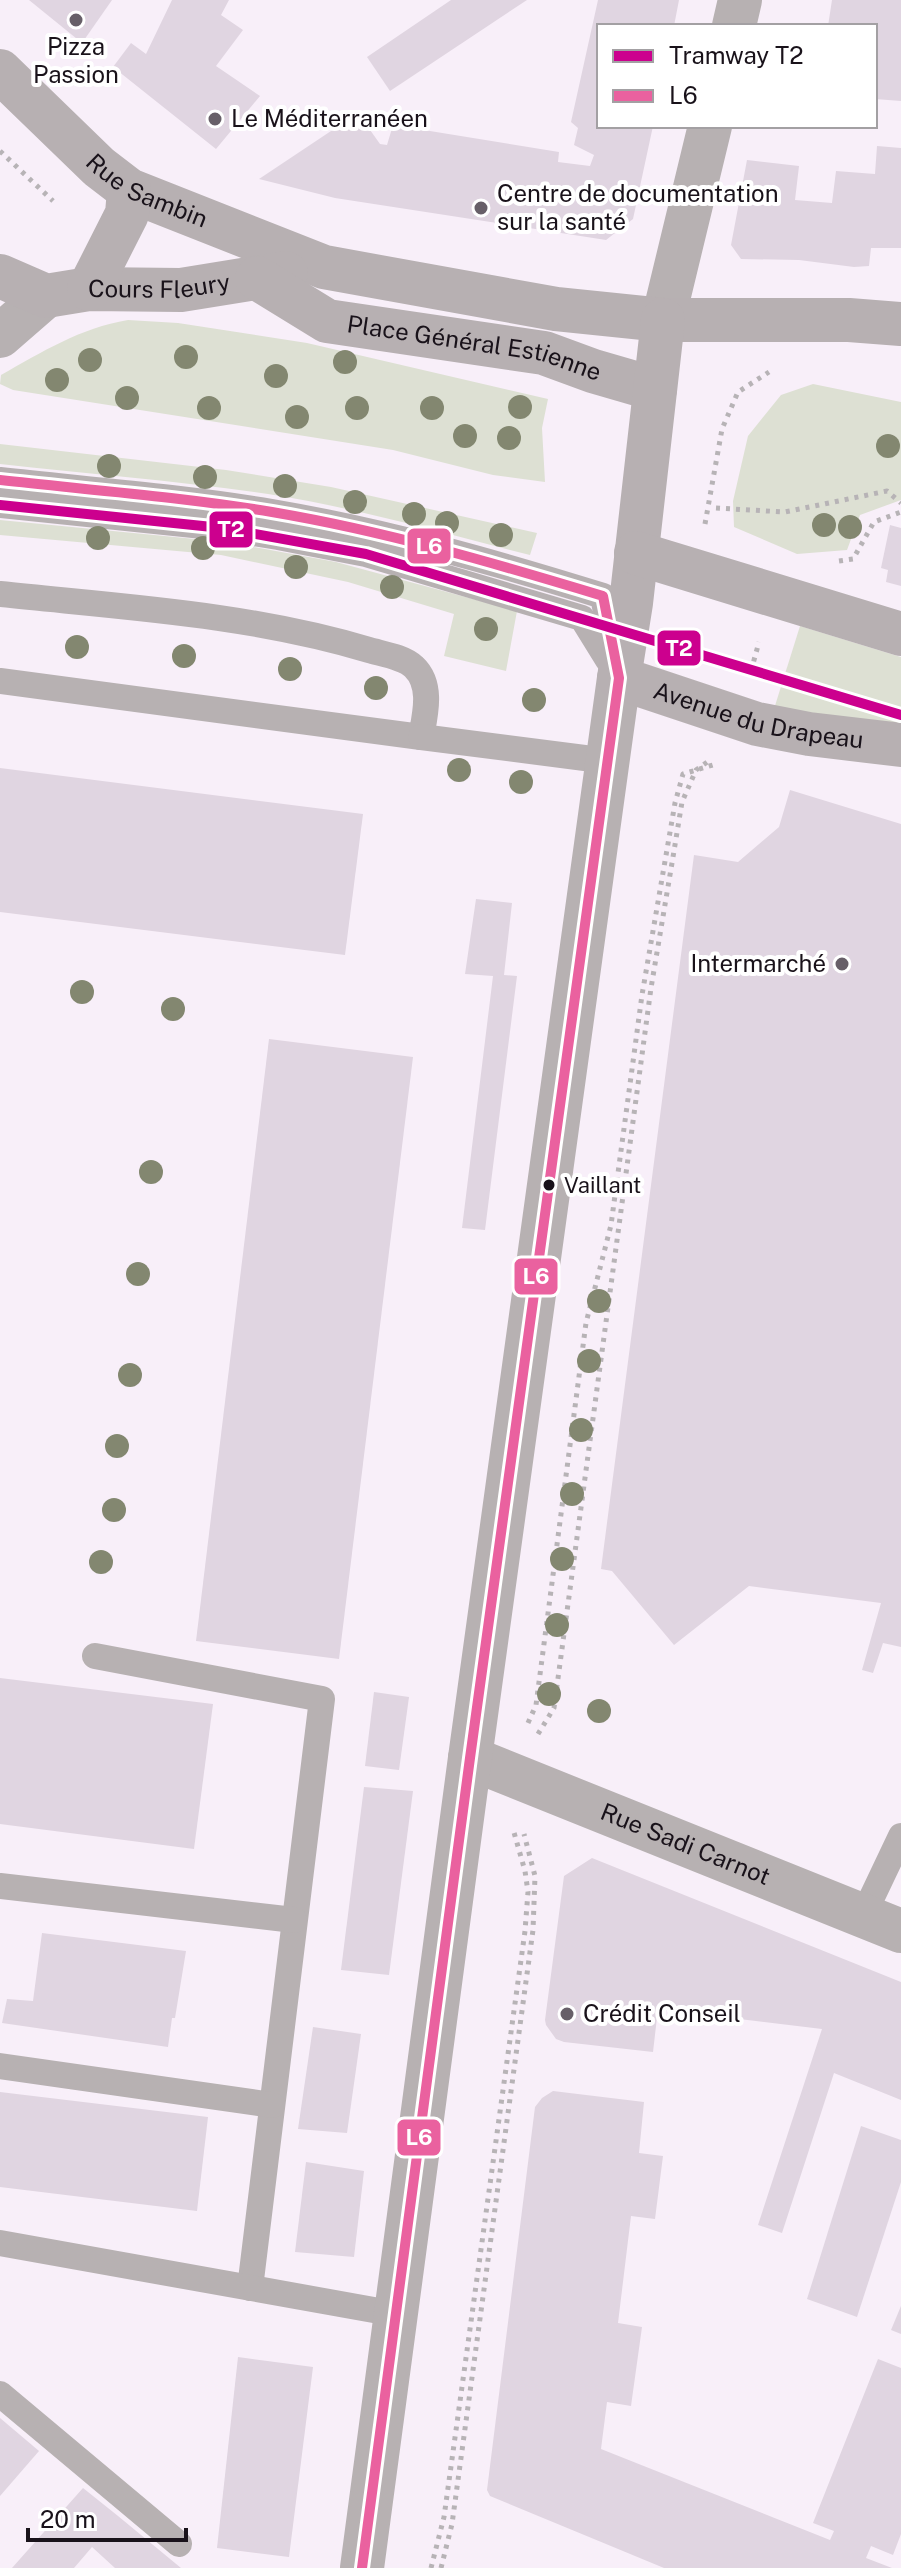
<svg xmlns="http://www.w3.org/2000/svg" width="901" height="2568" font-family="'Public Sans',sans-serif">
<style>
.green{fill:#dde0d3}
.building{fill:#e0d5e1}
.lines{fill:none;stroke-linecap:round;stroke-linejoin:round}
.path{stroke:#b7b3b6;stroke-width:5;stroke-dasharray:4 6;stroke-linecap:butt}
.service{stroke:#b7b1b2;stroke-width:26}
.minor{stroke:#b7b1b2;stroke-width:44}
.tertiary{stroke:#b7b1b2;stroke-width:44}
.secondary{stroke:#b7b0b2;stroke-width:44}
.bus-1-casing{stroke:#fff;stroke-width:16}
.bus-1{stroke:#ea619f;stroke-width:10}
.tram-1-casing{stroke:#fff;stroke-width:16}
.tram-1{stroke:#cc008e;stroke-width:10}
.tree{fill:#838770}
.poi-dot{fill:#675f68;stroke:#fff;stroke-width:3}
.bus-dot{fill:#19121a;stroke:#fff;stroke-width:3}
.labels{text-anchor:middle;stroke-width:8;stroke-linejoin:round;paint-order:stroke}
.bus-label{font-size:22px;fill:#19121a;stroke:#fff;text-anchor:start}
.poi-label{font-size:24px;fill:#19121a;stroke:#fff;text-anchor:start}
.street-label{font-size:24px;fill:#19121a;stroke:#fff}
.line-badge{stroke:#fff;stroke-width:3}
.badge-label{font-size:22px;text-anchor:middle;font-weight:bold;fill:#fff}
</style>
<rect width="100%" height="100%" fill="#f8eff9"/>
<!-- green -->
<g class="green">
<path d="M 128,320 L 178,323 L 307,343 L 548,399 L 542,428 L 545,482 L 493,475 L 393,450 L 13,390 L 0,384 L 1,375 C 42,352 80,328 128,320 Z"/>
<path d="M 813,384 L 901,402 L 901,500 L 860,515 L 847,550 L 797,554 L 734,527 L 733,501 L 748,436 L 781,395 Z"/>
<path d="M 0,444 L 226,470 L 331,487 L 537,533 L 530,555 C 443,533 357,508 268,494 C 179,481 89,474 0,464 Z"/>
<path d="M 0,520 L 226,542 L 336,562 L 517,611 L 506,671 L 444,656 L 454,614 L 348,582 L 221,555 L 0,535 Z"/>
<path d="M 800,626 L 901,657 L 901,731 L 774,709 Z"/>
</g>
<!-- building -->
<g class="building">
<path d="M 29,0 L 112,0 L 82,43 Z"/>
<path d="M 172,0 L 229,0 L 221,15 L 243,30 L 216,66 L 260,96 L 216,149 L 113,67 L 131,43 L 146,54 Z"/>
<path d="M 451,0 L 527,0 L 390,91 L 367,57 Z"/>
<path d="M 598,0 L 679,0 L 674,26 L 599,26 L 599,126 L 653,126 L 633,219 L 606,240 L 335,198 L 259,179 L 358,113 L 380,144 L 387,145 L 393,125 L 559,152 L 558,162 L 590,166 L 594,155 L 574,145 L 578,128 L 571,122 Z"/>
<path d="M 832,0 L 901,0 L 901,101 L 875,99 L 875,26 L 828,26 Z"/>
<path d="M 877,146 L 901,148 L 901,248 L 871,248 L 869,266 L 854,267 L 799,260 L 741,259 L 731,245 L 747,160 L 799,166 L 795,200 L 832,203 L 836,171 L 875,174 Z"/>
<path d="M 890,525 L 901,528 L 901,586 L 886,582 L 888,570 L 881,568 Z"/>
<path d="M 0,768 L 363,814 L 345,955 L 0,912 Z"/>
<path d="M 790,790 L 901,824 L 901,1647 L 883,1643 L 873,1673 L 862,1670 L 881,1603 L 749,1586 L 674,1645 L 612,1571 L 601,1569 L 694,855 L 738,862 L 779,827 Z"/>
<path d="M 476,899 L 512,903 L 504,975 L 517,976 L 485,1230 L 462,1228 L 493,976 L 465,974 Z"/>
<path d="M 269,1039 L 413,1057 L 339,1659 L 196,1641 Z"/>
<path d="M 0,1678 L 213,1704 L 194,1849 L 0,1824 Z"/>
<path d="M 374,1692 L 409,1697 L 399,1770 L 365,1766 Z"/>
<path d="M 364,1787 L 413,1791 L 389,1975 L 341,1970 Z"/>
<path d="M 592,1858 L 901,1982 L 901,2100 L 834,2073 L 782,2233 L 758,2225 L 822,2029 L 658,2009 L 653,2052 L 564,2042 L 556,2039 L 546,2025 L 545,2020 L 564,1876 Z"/>
<path d="M 42,1933 L 186,1951 L 175,2018 L 172,2018 L 168,2047 L 2,2023 L 7,1999 L 33,2001 Z"/>
<path d="M 313,2027 L 361,2034 L 347,2133 L 298,2129 Z"/>
<path d="M 553,2091 L 644,2102 L 639,2153 L 663,2156 L 655,2219 L 631,2216 L 618,2323 L 642,2327 L 631,2406 L 607,2402 L 601,2449 L 830,2540 L 834,2531 L 813,2523 L 878,2359 L 901,2368 L 901,2534 L 893,2555 L 871,2546 L 866,2558 L 892,2568 L 664,2568 L 490,2496 L 487,2490 L 535,2107 L 542,2098 Z"/>
<path d="M 0,2092 L 208,2117 L 197,2211 L 0,2187 Z"/>
<path d="M 861,2126 L 901,2140 L 901,2182 L 857,2317 L 807,2299 Z"/>
<path d="M 306,2162 L 364,2171 L 354,2257 L 295,2252 Z"/>
<path d="M 901,2306 L 901,2334 L 891,2330 Z"/>
<path d="M 238,2357 L 313,2367 L 289,2557 L 217,2548 Z"/>
<path d="M 0,2418 L 39,2451 L 0,2496 Z"/>
<path d="M 83,2488 L 118,2516 L 181,2568 L 115,2568 L 92,2547 L 74,2568 L 12,2568 Z"/>
</g>
<g class="lines">
<!-- path -->
<g class="path">
<path d="M 0,151 L 53,201"/>
<path d="M 716,508 L 785,512 L 887,491 L 901,503"/>
<path d="M 705,524 L 722,429 L 738,392 L 769,372"/>
<path d="M 839,561 L 853,559 L 874,522 L 901,512"/>
<path d="M 751,671 L 759,642"/>
<path d="M 528,1723 L 536,1705 L 586,1323 L 611,1225 L 642,995 L 675,803 L 683,774 L 716,764"/>
<path d="M 538,1734 L 554,1708 L 651,988 L 673,857 L 682,802 L 696,770 L 710,760"/>
<path d="M 431,2568 L 444,2517 L 525,1931 L 528,1892 L 525,1871 L 513,1829"/>
<path d="M 441,2568 L 452,2524 L 533,1930 L 535,1876 L 524,1834"/>
</g>
<!-- service -->
<g class="service">
<path d="M 0,480 C 91,490 182,497 272,512 C 384,531 494,562 603,596 L 614,655"/>
<path d="M 0,505 L 222,528 L 278,537 L 366,554 L 582,618 L 608,660"/>
<path d="M 0,594 C 123,607 249,614 369,650 C 383,654 404,657 414,667 C 433,685 425,715 421,737 L 0,681"/>
<path d="M 421,737 L 608,761"/>
<path d="M 95,1656 L 322,1699 L 250,2288"/>
<path d="M 0,1886 L 294,1920"/>
<path d="M 863,1916 L 901,1836"/>
<path d="M 0,2066 L 272,2105"/>
<path d="M 0,2243 L 396,2314"/>
<path d="M 0,2394 L 179,2544"/>
</g>
<!-- minor -->
<g class="minor">
<path d="M 734,26 L 740,0"/>
<path d="M 663,320 L 710,126"/>
<path d="M 0,336 L 46,296"/>
<path id="s1" d="M 470,1758 L 901,1931"/>
</g>
<!-- tertiary -->
<path class="tertiary" d="M 362,2568 L 470,1758 L 619,678"/>
<!-- secondary -->
<g class="secondary">
<path id="s2" d="M 0,71 L 99,167 L 129,190 L 324,267 L 556,309 L 663,320 L 849,320 L 901,324"/>
<path id="s3" d="M 0,276 L 46,296 L 89,289 L 181,290 L 286,273"/>
<path id="s4" d="M 257,278 L 327,321 L 544,353 L 593,371 L 655,389"/>
<path d="M 89,289 L 127,214 L 129,190"/>
<path id="s5" d="M 663,320 L 631,603 L 619,678 L 757,724 L 809,734 L 901,745"/>
<path d="M 636,553 L 901,634"/>
</g>
<defs>
<path id="bus-1" d="M 0,480 C 91,490 182,497 272,512 C 385,531 494,563 603,596 L 619,678 L 470,1758 L 362,2568"/>
</defs>
<!-- bus-1 casing -->
<use href="#bus-1" class="bus-1-casing"/>
<!-- bus-1 -->
<use href="#bus-1" class="bus-1"/>
<defs>
<path id="tram-1" d="M 0,505 L 222,528 L 366,554 L 901,715"/>
</defs>
<!-- tram-1 casing -->
<use href="#tram-1" class="tram-1-casing"/>
<!-- tram-1 -->
<use href="#tram-1" class="tram-1"/>
</g>
<!-- trees -->
<g class="tree">
<circle cx="186" cy="357" r="12"/>
<circle cx="90" cy="360" r="12"/>
<circle cx="345" cy="362" r="12"/>
<circle cx="276" cy="376" r="12"/>
<circle cx="57" cy="380" r="12"/>
<circle cx="127" cy="398" r="12"/>
<circle cx="520" cy="407" r="12"/>
<circle cx="209" cy="408" r="12"/>
<circle cx="357" cy="408" r="12"/>
<circle cx="432" cy="408" r="12"/>
<circle cx="297" cy="417" r="12"/>
<circle cx="465" cy="436" r="12"/>
<circle cx="509" cy="438" r="12"/>
<circle cx="888" cy="446" r="12"/>
<circle cx="109" cy="466" r="12"/>
<circle cx="205" cy="477" r="12"/>
<circle cx="285" cy="486" r="12"/>
<circle cx="355" cy="502" r="12"/>
<circle cx="414" cy="514" r="12"/>
<circle cx="447" cy="523" r="12"/>
<circle cx="824" cy="525" r="12"/>
<circle cx="850" cy="527" r="12"/>
<circle cx="501" cy="535" r="12"/>
<circle cx="98" cy="538" r="12"/>
<circle cx="203" cy="548" r="12"/>
<circle cx="296" cy="567" r="12"/>
<circle cx="392" cy="587" r="12"/>
<circle cx="486" cy="629" r="12"/>
<circle cx="77" cy="647" r="12"/>
<circle cx="184" cy="656" r="12"/>
<circle cx="290" cy="669" r="12"/>
<circle cx="376" cy="688" r="12"/>
<circle cx="534" cy="700" r="12"/>
<circle cx="459" cy="770" r="12"/>
<circle cx="521" cy="782" r="12"/>
<circle cx="82" cy="992" r="12"/>
<circle cx="173" cy="1009" r="12"/>
<circle cx="151" cy="1172" r="12"/>
<circle cx="138" cy="1274" r="12"/>
<circle cx="599" cy="1301" r="12"/>
<circle cx="589" cy="1361" r="12"/>
<circle cx="130" cy="1375" r="12"/>
<circle cx="581" cy="1430" r="12"/>
<circle cx="117" cy="1446" r="12"/>
<circle cx="572" cy="1494" r="12"/>
<circle cx="114" cy="1510" r="12"/>
<circle cx="562" cy="1559" r="12"/>
<circle cx="101" cy="1562" r="12"/>
<circle cx="557" cy="1625" r="12"/>
<circle cx="549" cy="1694" r="12"/>
<circle cx="599" cy="1711" r="12"/>
</g>
<!-- markers -->
<g class="poi-dot">
<circle cx="76" cy="20" r="8"/>
<circle cx="215" cy="119" r="8"/>
<circle cx="481" cy="208" r="8"/>
<circle cx="842" cy="964" r="8"/>
<circle cx="567" cy="2014" r="8"/>
</g>
<circle class="bus-dot" cx="549" cy="1185" r="7"/>
<g class="labels">
<!-- bus labels -->
<g class="bus-label">
<text x="564" y="1193">Vaillant</text>
</g>
<!-- poi labels -->
<g class="poi-label">
<text x="76" y="55" text-anchor="middle">Pizza<tspan x="76" dy="28">Passion</tspan></text>
<text x="231" y="127">Le Méditerranéen</text>
<text x="497" y="202">Centre de documentation<tspan x="497" dy="28">sur la santé</tspan></text>
<text x="826" y="972" text-anchor="end">Intermarché</text>
<text x="583" y="2022">Crédit Conseil</text>
</g>
<!-- street labels -->
<g class="street-label">
<text dy="8" stroke="none"><textPath href="#s2" startOffset="192">Rue Sambin</textPath></text>
<text dy="8" stroke="none"><textPath href="#s3" startOffset="164">Cours Fleury</textPath></text>
<text dy="8" stroke="none"><textPath href="#s4" startOffset="232">Place Général Estienne</textPath></text>
<text dy="8" stroke="none"><textPath href="#s5" startOffset="506">Avenue du Drapeau</textPath></text>
<text dy="8" stroke="none"><textPath href="#s1" startOffset="232">Rue Sadi Carnot</textPath></text>
</g>
</g>
<g class="line-badge">
<rect x="208" y="510" width="46" height="39" rx="8" fill="#cc008e"/>
<rect x="406" y="527" width="46" height="38" rx="8" fill="#ea619f"/>
<rect x="656" y="629" width="46" height="38" rx="8" fill="#cc008e"/>
<rect x="513" y="1257" width="46" height="39" rx="8" fill="#ea619f"/>
<rect x="396" y="2118" width="46" height="39" rx="8" fill="#ea619f"/>
</g>
<g class="badge-label">
<text x="231" y="537">T2</text>
<text x="429" y="554">L6</text>
<text x="679" y="656">T2</text>
<text x="536" y="1284">L6</text>
<text x="419" y="2145">L6</text>
</g>
<!-- legend -->
<rect x="597" y="24" width="280" height="104" fill="#ffffff" stroke="#a3a0a3" stroke-width="2"/>
<rect x="613" y="50" width="40" height="12" fill="#cc008e" stroke="#a3a0a3" stroke-width="2"/>
<text x="669" y="64" font-size="24" fill="#19121a">Tramway T2</text>
<rect x="613" y="90" width="40" height="12" fill="#ea619f" stroke="#a3a0a3" stroke-width="2"/>
<text x="669" y="104" font-size="24" fill="#19121a">L6</text>
<!-- scale -->
<path d="M28 2528v12h158v-12" fill="none" stroke="#19121a" stroke-width="4"/>
<text x="40" y="2528" font-size="24" fill="#19121a" stroke="#ffffff" stroke-width="6" paint-order="stroke">20 m</text>
</svg>
